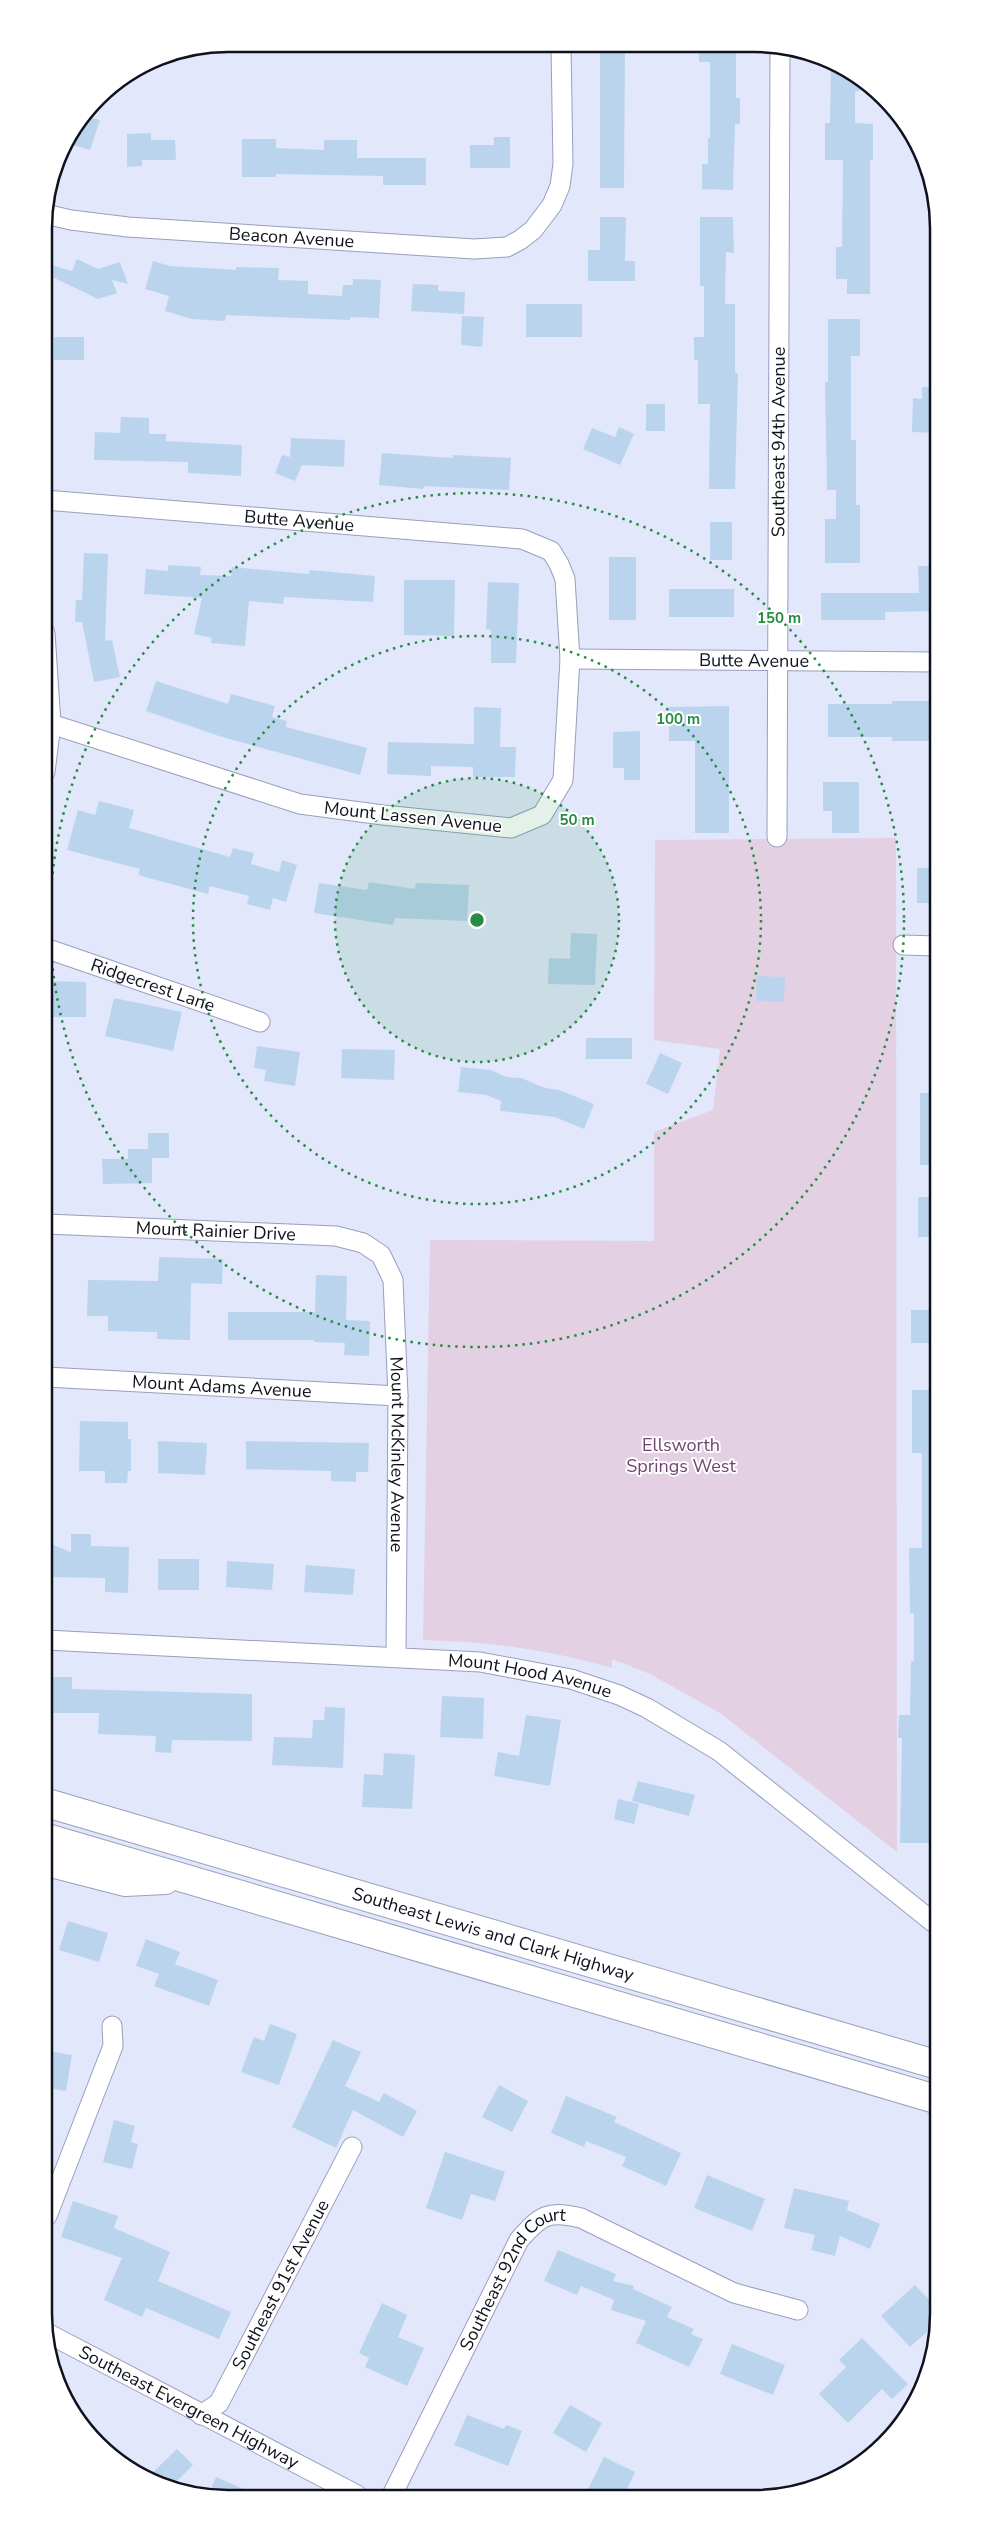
<svg xmlns="http://www.w3.org/2000/svg" width="983" height="2542" font-family="'Nunito Sans',sans-serif">
<style>
.green{fill:#e4d0e3}
.building{fill:#bbd4ee}
.lines{fill:none;stroke-linecap:round;stroke-linejoin:round}
.minor-casing{stroke:#989fbd;stroke-width:21}
.highway-casing{stroke:#989fbd;stroke-width:30}
.minor{stroke:#fff;stroke-width:19}
.highway{stroke:#fff;stroke-width:28}
.ring{fill:none;stroke:#258c42;stroke-width:2.5;stroke-dasharray:2.5 5}
.labels{text-anchor:middle;stroke-width:4;stroke-linejoin:round;paint-order:stroke}
.street-label{font-size:18px;fill:#0f111c;stroke:#fff}
.park-label{font-size:18px;fill:#6e456e;stroke:#fff}
.rim{fill:none;stroke:#0f111c;stroke-width:2.5}
.centre{fill:#258c42;stroke:#fff;stroke-width:2.5}
.ring-label{font-size:15px;text-anchor:middle;font-weight:bold;fill:#258c42;stroke:#fff;stroke-width:4;stroke-linejoin:round;paint-order:stroke}
</style>
<rect width="100%" height="100%" fill="#e2e7fb"/>
<!-- green -->
<path class="green" d="M 896,838 L 897,1852 L 720,1713 L 650,1674 L 612,1659 L 612,1668 C 546,1649 491,1642 423,1640 L 430,1240 L 654,1241 L 654,1132 L 713,1110 L 720,1049 L 654,1040 L 655,840 Z"/>
<!-- building -->
<g class="building">
<path d="M 699,47 L 736,47 L 736,98 L 740,98 L 740,124 L 735,124 L 733,190 L 702,189 L 702,164 L 708,164 L 708,138 L 710,138 L 710,62 L 699,62 Z"/>
<path d="M 600,52 L 625,52 L 624,188 L 600,188 Z"/>
<path d="M 831,61 L 860,80 L 860,91 L 855,91 L 855,123 L 873,124 L 873,160 L 870,160 L 870,294 L 847,294 L 847,279 L 836,279 L 836,247 L 842,247 L 843,160 L 825,160 L 825,123 L 830,123 Z"/>
<path d="M 86,116 L 100,120 L 90,150 L 66,143 Z"/>
<path d="M 151,133 L 151,140 L 175,140 L 176,160 L 142,160 L 142,166 L 127,167 L 127,134 Z"/>
<path d="M 494,137 L 510,137 L 510,168 L 470,168 L 470,145 L 494,145 Z"/>
<path d="M 242,139 L 276,139 L 276,148 L 324,150 L 324,140 L 357,140 L 357,158 L 426,158 L 426,185 L 383,185 L 383,176 L 276,174 L 276,177 L 242,177 Z"/>
<path d="M 600,217 L 626,217 L 625,261 L 635,261 L 635,281 L 588,281 L 588,250 L 600,250 Z"/>
<path d="M 700,217 L 733,217 L 734,253 L 726,252 L 725,304 L 735,304 L 735,373 L 738,373 L 735,489 L 709,489 L 710,404 L 698,404 L 698,360 L 694,360 L 694,337 L 704,337 L 704,286 L 700,286 Z"/>
<path d="M 77,259 L 98,269 L 120,262 L 128,284 L 112,280 L 117,293 L 98,299 L 44,273 L 44,263 L 72,271 Z"/>
<path d="M 153,261 L 170,266 L 236,270 L 236,267 L 279,268 L 278,280 L 308,281 L 308,294 L 342,296 L 343,285 L 353,285 L 353,279 L 381,280 L 379,318 L 350,317 L 350,320 L 226,315 L 225,321 L 192,319 L 165,311 L 169,296 L 145,289 Z"/>
<path d="M 413,284 L 438,285 L 438,291 L 465,292 L 464,314 L 411,311 Z"/>
<rect x="526" y="304" width="56" height="33"/>
<path d="M 462,316 L 484,317 L 482,347 L 461,345 Z"/>
<path d="M 828,319 L 860,319 L 860,356 L 851,356 L 851,440 L 856,440 L 856,505 L 860,505 L 860,563 L 825,563 L 825,519 L 836,519 L 836,490 L 827,490 L 825,382 L 828,382 Z"/>
<rect x="54" y="337" width="30" height="23"/>
<path d="M 922,387 L 936,387 L 936,433 L 912,432 L 913,398 L 922,399 Z"/>
<rect x="646" y="404" width="19" height="27"/>
<path d="M 121,417 L 149,418 L 149,434 L 166,434 L 166,441 L 242,445 L 241,476 L 188,473 L 188,462 L 94,460 L 95,432 L 120,433 Z"/>
<path d="M 619,427 L 634,434 L 620,465 L 583,449 L 592,428 L 615,437 Z"/>
<path d="M 291,438 L 345,440 L 344,467 L 302,465 L 295,481 L 275,473 L 282,455 L 290,457 Z"/>
<path d="M 382,453 L 453,458 L 453,455 L 511,458 L 509,490 L 424,486 L 423,489 L 379,485 Z"/>
<rect x="710" y="522" width="22" height="38"/>
<path d="M 84,553 L 108,554 L 105,641 L 112,640 L 120,677 L 94,682 L 82,622 L 75,622 L 76,600 L 82,600 Z"/>
<rect x="609" y="557" width="27" height="63"/>
<path d="M 168,565 L 201,567 L 200,575 L 231,576 L 232,567 L 309,574 L 310,570 L 375,576 L 373,602 L 284,597 L 283,604 L 249,601 L 245,646 L 211,643 L 212,638 L 194,634 L 202,598 L 144,594 L 146,569 L 168,571 Z"/>
<path d="M 918,566 L 936,566 L 936,611 L 885,612 L 885,620 L 821,620 L 821,593 L 919,593 Z"/>
<path d="M 404,580 L 455,580 L 454,636 L 404,635 Z"/>
<path d="M 488,582 L 519,583 L 516,663 L 491,663 L 491,630 L 486,629 Z"/>
<rect x="669" y="589" width="65" height="28"/>
<path d="M 156,681 L 228,704 L 231,694 L 275,706 L 272,717 L 287,721 L 286,727 L 367,748 L 360,775 L 219,736 L 146,711 Z"/>
<path d="M 892,701 L 936,701 L 936,741 L 892,741 L 892,737 L 828,737 L 828,704 L 892,704 Z"/>
<path d="M 729,706 L 729,833 L 695,833 L 695,741 L 669,741 L 669,707 Z"/>
<path d="M 474,707 L 501,708 L 500,747 L 516,747 L 515,777 L 473,777 L 473,767 L 431,766 L 431,776 L 387,774 L 388,742 L 474,744 Z"/>
<path d="M 640,731 L 640,780 L 624,780 L 624,768 L 613,768 L 613,732 Z"/>
<path d="M 823,782 L 859,782 L 859,833 L 832,833 L 832,811 L 823,811 Z"/>
<path d="M 99,801 L 134,810 L 129,828 L 230,857 L 233,848 L 254,853 L 251,864 L 279,872 L 282,860 L 297,865 L 286,902 L 273,898 L 270,910 L 247,904 L 249,896 L 210,886 L 208,894 L 138,875 L 140,869 L 67,850 L 78,810 L 95,815 Z"/>
<rect x="917" y="868" width="20" height="35"/>
<path d="M 369,882 L 415,889 L 416,883 L 469,885 L 467,921 L 395,918 L 393,925 L 314,913 L 319,883 L 367,890 Z"/>
<path d="M 571,933 L 597,934 L 595,985 L 548,984 L 549,958 L 570,959 Z"/>
<path d="M 757,976 L 785,977 L 784,1002 L 756,1001 Z"/>
<path d="M 45,981 L 86,982 L 86,1017 L 45,1017 Z"/>
<path d="M 114,998 L 182,1012 L 173,1051 L 105,1036 Z"/>
<rect x="586" y="1038" width="46" height="21"/>
<path d="M 257,1046 L 300,1052 L 295,1086 L 264,1081 L 266,1070 L 254,1068 Z"/>
<path d="M 342,1049 L 395,1050 L 394,1080 L 341,1078 Z"/>
<path d="M 660,1053 L 682,1063 L 668,1094 L 646,1084 Z"/>
<path d="M 461,1067 L 491,1070 L 506,1077 L 521,1078 L 545,1088 L 559,1090 L 594,1104 L 584,1129 L 555,1117 L 500,1111 L 501,1101 L 486,1095 L 458,1092 Z"/>
<rect x="920" y="1093" width="17" height="72"/>
<path d="M 148,1133 L 169,1133 L 169,1158 L 152,1158 L 152,1183 L 103,1184 L 102,1159 L 128,1159 L 128,1149 L 148,1149 Z"/>
<rect x="918" y="1197" width="19" height="40"/>
<path d="M 159,1257 L 223,1259 L 222,1284 L 191,1283 L 190,1340 L 157,1339 L 157,1332 L 108,1331 L 108,1316 L 87,1316 L 88,1280 L 158,1281 Z"/>
<path d="M 316,1275 L 347,1276 L 346,1320 L 370,1321 L 369,1356 L 344,1355 L 345,1343 L 314,1342 L 314,1340 L 228,1340 L 228,1312 L 315,1312 Z"/>
<rect x="911" y="1310" width="26" height="33"/>
<path d="M 912,1390 L 937,1390 L 938,1843 L 900,1843 L 902,1738 L 898,1738 L 899,1715 L 910,1715 L 911,1661 L 914,1661 L 914,1613 L 910,1613 L 909,1548 L 922,1548 L 922,1453 L 912,1453 Z"/>
<path d="M 80,1421 L 128,1422 L 128,1439 L 131,1439 L 131,1471 L 128,1471 L 127,1483 L 105,1483 L 105,1471 L 79,1471 Z"/>
<path d="M 158,1441 L 207,1443 L 205,1475 L 158,1473 Z"/>
<path d="M 246,1441 L 369,1443 L 368,1472 L 356,1472 L 356,1482 L 331,1481 L 331,1471 L 246,1469 Z"/>
<path d="M 71,1534 L 91,1534 L 91,1546 L 129,1547 L 128,1593 L 105,1592 L 105,1578 L 46,1577 L 46,1542 L 71,1552 Z"/>
<rect x="158" y="1559" width="41" height="31"/>
<path d="M 227,1561 L 274,1564 L 272,1590 L 226,1587 Z"/>
<path d="M 306,1565 L 355,1569 L 353,1595 L 304,1592 Z"/>
<path d="M 46,1677 L 72,1677 L 72,1689 L 252,1694 L 252,1741 L 172,1740 L 171,1753 L 155,1752 L 156,1736 L 98,1734 L 99,1713 L 46,1713 Z"/>
<path d="M 442,1696 L 484,1698 L 483,1739 L 440,1737 Z"/>
<path d="M 325,1707 L 345,1708 L 343,1768 L 272,1765 L 274,1737 L 312,1738 L 313,1720 L 324,1720 Z"/>
<path d="M 526,1715 L 561,1720 L 550,1786 L 494,1776 L 498,1752 L 519,1756 Z"/>
<path d="M 384,1753 L 415,1755 L 412,1809 L 362,1807 L 364,1774 L 383,1775 Z"/>
<path d="M 638,1781 L 695,1795 L 689,1816 L 632,1801 Z"/>
<path d="M 618,1799 L 639,1804 L 634,1824 L 614,1819 Z"/>
<path d="M 68,1921 L 108,1933 L 99,1962 L 59,1950 Z"/>
<path d="M 146,1939 L 180,1952 L 175,1964 L 218,1980 L 209,2006 L 154,1986 L 159,1974 L 136,1966 Z"/>
<path d="M 270,2024 L 297,2034 L 279,2085 L 241,2072 L 254,2037 L 264,2041 Z"/>
<path d="M 333,2040 L 361,2052 L 345,2086 L 379,2102 L 384,2093 L 417,2111 L 403,2137 L 353,2110 L 336,2148 L 292,2127 Z"/>
<path d="M 47,2051 L 72,2055 L 66,2091 L 47,2088 Z"/>
<path d="M 499,2085 L 528,2101 L 512,2132 L 482,2117 Z"/>
<path d="M 566,2096 L 617,2117 L 614,2122 L 681,2153 L 666,2186 L 622,2166 L 626,2157 L 586,2141 L 584,2147 L 551,2133 Z"/>
<path d="M 114,2120 L 135,2126 L 131,2142 L 138,2144 L 132,2169 L 103,2162 Z"/>
<path d="M 445,2152 L 505,2172 L 495,2201 L 471,2194 L 462,2220 L 426,2208 Z"/>
<path d="M 707,2175 L 765,2199 L 752,2231 L 694,2208 Z"/>
<path d="M 794,2188 L 849,2201 L 847,2210 L 880,2224 L 870,2249 L 840,2236 L 835,2256 L 811,2250 L 815,2235 L 784,2228 Z"/>
<path d="M 73,2201 L 118,2216 L 114,2228 L 170,2252 L 158,2281 L 231,2312 L 219,2339 L 146,2308 L 142,2317 L 104,2300 L 122,2258 L 61,2237 Z"/>
<path d="M 558,2250 L 616,2274 L 613,2281 L 634,2286 L 633,2289 L 672,2307 L 667,2317 L 694,2329 L 691,2334 L 703,2339 L 689,2367 L 636,2343 L 646,2321 L 611,2310 L 614,2300 L 581,2286 L 577,2295 L 544,2281 Z"/>
<path d="M 915,2285 L 939,2310 L 939,2321 L 910,2347 L 881,2316 Z"/>
<path d="M 382,2303 L 407,2315 L 398,2337 L 424,2348 L 407,2386 L 365,2367 L 369,2358 L 359,2353 Z"/>
<path d="M 862,2338 L 908,2384 L 892,2399 L 882,2389 L 848,2423 L 819,2394 L 846,2367 L 839,2360 Z"/>
<path d="M 732,2344 L 785,2365 L 773,2395 L 720,2374 Z"/>
<path d="M 570,2405 L 602,2423 L 586,2452 L 553,2433 Z"/>
<path d="M 467,2415 L 504,2429 L 506,2425 L 522,2431 L 508,2466 L 454,2445 Z"/>
<path d="M 177,2449 L 193,2465 L 171,2487 L 146,2479 Z"/>
<path d="M 604,2457 L 635,2472 L 624,2495 L 585,2495 Z"/>
<path d="M 216,2477 L 257,2495 L 208,2495 Z"/>
</g>
<g class="lines">
<defs>
<g id="minor">
<path id="s1" d="M 45,214 L 71,220 L 128,227 L 474,249 L 507,247 L 520,240 L 533,230 L 552,205 L 560,186 L 563,164 L 561,46"/>
<path id="s2" d="M 45,500 L 522,539 L 551,551 L 559,564 L 565,579 L 570,659 L 563,780 L 542,815 L 511,828 L 383,815 L 300,804 L 51,724"/>
<path d="M 45,633 L 51,724 L 45,772"/>
<path id="s3" d="M 570,659 L 936,662"/>
<path id="s4" d="M 777,837 L 780,47"/>
<path d="M 903,945 L 937,946"/>
<path id="s5" d="M 45,948 L 260,1022"/>
<path id="s6" d="M 46,1224 L 336,1236 L 363,1243 L 381,1255 L 393,1280 L 398,1396 L 396,1657"/>
<path id="s7" d="M 46,1377 L 398,1396"/>
<path id="s8" d="M 46,1640 L 480,1662 L 571,1679 L 619,1695 L 647,1708 L 719,1751 L 938,1926"/>
<path d="M 47,2216 L 113,2046 L 112,2026"/>
<path id="s9" d="M 47,2333 L 357,2495"/>
<path id="s10" d="M 201,2415 L 219,2403 L 352,2147"/>
<path id="s11" d="M 392,2495 L 519,2240 C 541,2215 548,2210 581,2218 L 734,2293 L 798,2310"/>
</g>
<g id="highway">
<path id="s12" d="M 47,1803 L 938,2065"/>
<path d="M 47,1838 L 939,2100"/>
<path d="M 47,1862 L 125,1882 L 165,1880"/>
</g>
</defs>
<!-- minor casing -->
<use href="#minor" class="minor-casing"/>
<!-- highway casing -->
<use href="#highway" class="highway-casing"/>
<!-- minor -->
<use href="#minor" class="minor"/>
<!-- highway -->
<use href="#highway" class="highway"/>
</g>
<!-- distance rings -->
<circle cx="477" cy="920" r="142" fill="#258c42" fill-opacity=".12"/>
<g class="ring">
<circle cx="477" cy="920" r="142"/>
<circle cx="477" cy="920" r="284"/>
<circle cx="477" cy="920" r="427"/>
</g>
<g class="labels">
<!-- street labels -->
<g class="street-label">
<text dy="6" stroke="none"><textPath href="#s1" startOffset="248">Beacon Avenue</textPath></text>
<text dy="6" stroke="none"><textPath href="#s4" startOffset="395">Southeast 94th Avenue</textPath></text>
<text dy="6" stroke="none"><textPath href="#s2" startOffset="255">Butte Avenue</textPath></text>
<text dy="6" stroke="none"><textPath href="#s3" startOffset="184">Butte Avenue</textPath></text>
<text transform="translate(413 817) rotate(6)" y="6">Mount Lassen Avenue</text>
<text dy="6" stroke="none"><textPath href="#s5" startOffset="114">Ridgecrest Lane</textPath></text>
<text dy="6" stroke="none"><textPath href="#s6" startOffset="170">Mount Rainier Drive</textPath></text>
<text dy="6" stroke="none"><textPath href="#s7" startOffset="176">Mount Adams Avenue</textPath></text>
<text dy="6" stroke="none"><textPath href="#s6" startOffset="542">Mount McKinley Avenue</textPath></text>
<text dy="6" stroke="none"><textPath href="#s8" startOffset="486">Mount Hood Avenue</textPath></text>
<text dy="6" stroke="none"><textPath href="#s12" startOffset="465">Southeast Lewis and Clark Highway</textPath></text>
<text dy="6" stroke="none"><textPath href="#s10" startOffset="155">Southeast 91st Avenue</textPath></text>
<text dy="6" stroke="none"><textPath href="#s11" startOffset="252">Southeast 92nd Court</textPath></text>
<text dy="6" stroke="none"><textPath href="#s9" startOffset="160">Southeast Evergreen Highway</textPath></text>
</g>
<!-- park labels -->
<g class="park-label">
<text x="681" y="1451">Ellsworth<tspan x="681" dy="21">Springs West</tspan></text>
</g>
</g>
<!-- crop -->
<path d="M0 0H983V2542H0ZM228 52H754A176 176 0 0 1 930 228V2314A176 176 0 0 1 754 2490H228A176 176 0 0 1 52 2314V228A176 176 0 0 1 228 52Z" fill="#fff" fill-rule="evenodd"/>
<path class="rim" d="M228 52H754A176 176 0 0 1 930 228V2314A176 176 0 0 1 754 2490H228A176 176 0 0 1 52 2314V228A176 176 0 0 1 228 52Z"/>
<circle cx="477" cy="920" r="8" class="centre"/>
<g class="ring-label">
<text x="779" y="623">150 m</text>
<text x="678" y="724">100 m</text>
<text x="577" y="825">50 m</text>
</g>
</svg>
